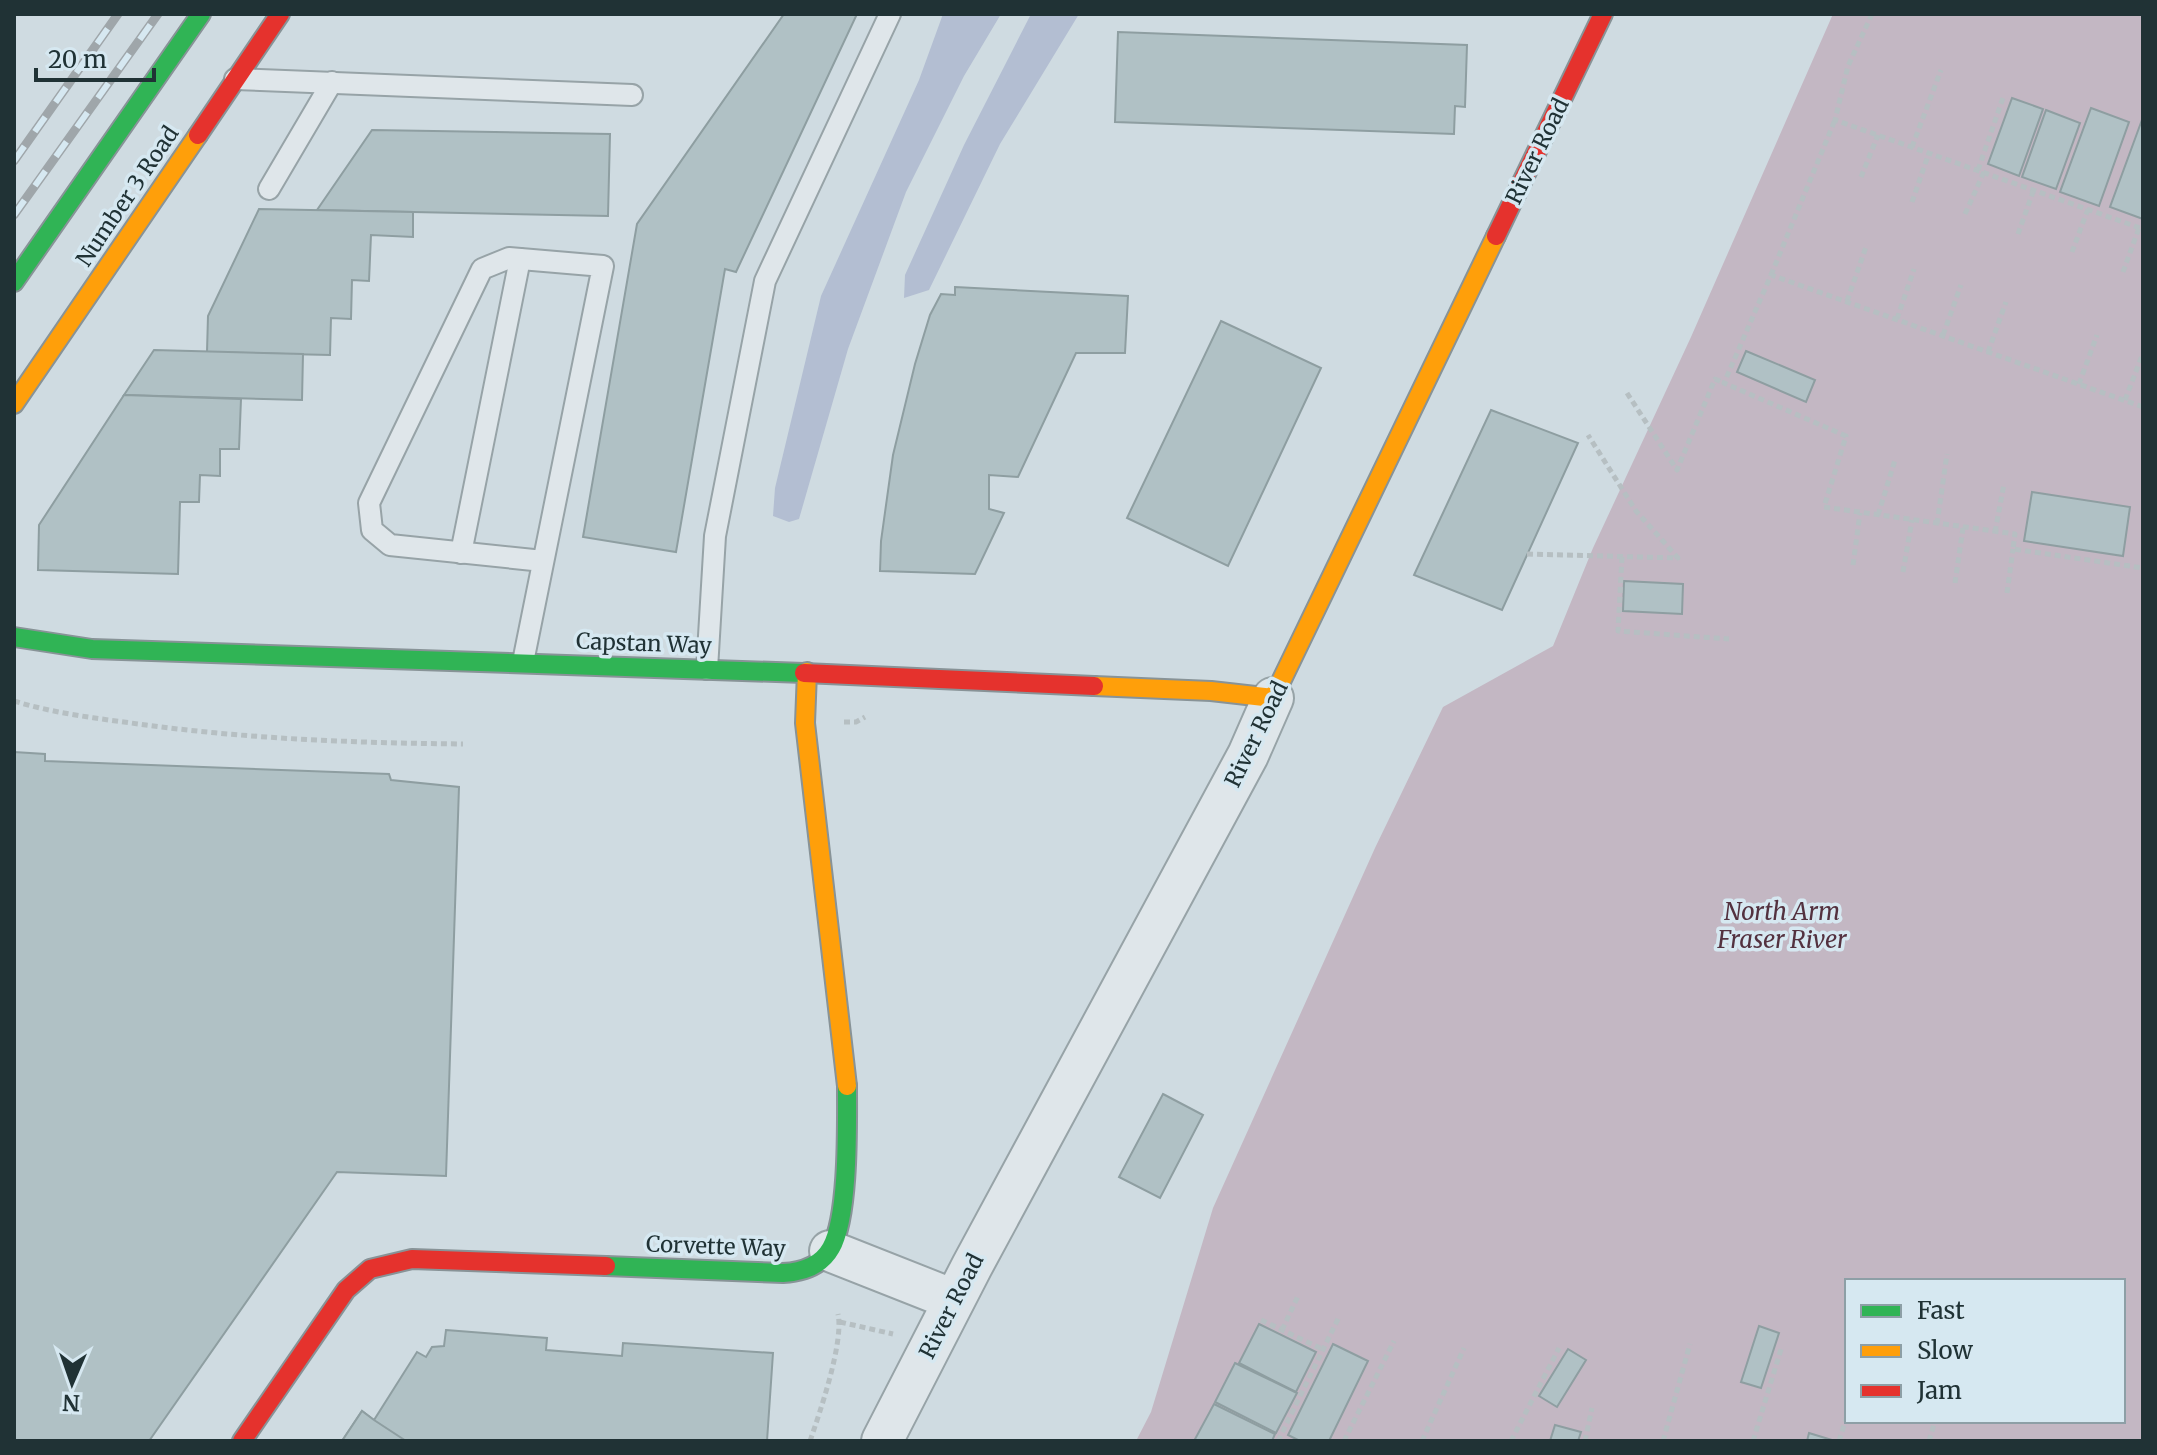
<svg xmlns="http://www.w3.org/2000/svg" width="2157" height="1455" font-family="Merriweather,serif">
<style>
.green{fill:#b3bed2}
.water{fill:#c3b7c3;fill-rule:evenodd}
.building{fill:#b0c1c5;stroke:#8e9ea1;stroke-width:2}
.lines{fill:none;stroke-linecap:round;stroke-linejoin:round}
.lane-casing{stroke:#97a3a7;stroke-width:24}
.street-casing{stroke:#97a3a7;stroke-width:44}
.fast-casing{stroke:#889397;stroke-width:22}
.slow-casing{stroke:#889397;stroke-width:22}
.jam-casing{stroke:#889397;stroke-width:22}
.path{stroke:#b6bfc2;stroke-width:5;stroke-dasharray:6 4;stroke-linecap:butt}
.lane{stroke:#dfe6ea;stroke-width:20}
.street{stroke:#dfe6ea;stroke-width:40}
.fast{stroke:#30b455;stroke-width:18}
.slow{stroke:#ff9f0a;stroke-width:18}
.jam{stroke:#e5322d;stroke-width:18}
.rail-casing{stroke:#9fa6aa;stroke-width:9}
.rail{stroke:#d6e8f1;stroke-width:6;stroke-dasharray:18;stroke-linecap:butt}
.labels{text-anchor:middle;stroke-width:7;stroke-linejoin:round;paint-order:stroke}
.street-label{font-size:22px;fill:#203235;stroke:#d6e8f1}
.water-label{font-size:24px;font-style:italic;fill:#53313f;stroke:#d6e8f1}
</style>
<rect width="100%" height="100%" fill="#cfdbe1"/>
<!-- green -->
<g class="green">
<path d="M 943,14 L 1001,14 L 964,76 L 906,192 L 848,349 L 799,519 L 789,522 L 773,516 L 775,488 L 821,296 L 919,80 Z"/>
<path d="M 1031,14 L 1079,14 L 1000,144 L 929,290 L 904,298 L 905,275 L 964,145 Z"/>
</g>
<!-- water -->
<path class="water" d="M 1833,14 L 2143,14 L 2143,1441 L 1136,1441 L 1151,1412 L 1213,1208 L 1375,848 L 1443,707 L 1553,646 L 1593,548 L 1691,337 ZM 1847,1281 L 2123,1281 L 2123,1421 L 1847,1421 Z"/>
<!-- building -->
<g class="building">
<path d="M 784,14 L 857,14 L 736,272 L 725,269 L 676,552 L 583,537 L 637,224 Z"/>
<path d="M 1118,32 L 1467,45 L 1465,107 L 1455,106 L 1454,134 L 1115,122 Z"/>
<path d="M 2012,98 L 2043,109 L 2019,176 L 1988,164 Z"/>
<path d="M 2091,108 L 2129,122 L 2099,206 L 2060,192 Z"/>
<path d="M 2046,110 L 2080,123 L 2056,189 L 2022,177 Z"/>
<path d="M 2143,117 L 2143,219 L 2110,207 Z"/>
<path d="M 372,130 L 610,134 L 608,216 L 317,210 Z"/>
<path d="M 259,209 L 413,212 L 413,237 L 371,235 L 369,281 L 352,280 L 351,319 L 331,318 L 330,355 L 207,352 L 208,316 Z"/>
<path d="M 955,287 L 1128,296 L 1125,353 L 1076,353 L 1018,477 L 989,475 L 989,509 L 1004,513 L 975,574 L 880,571 L 881,541 L 893,455 L 915,364 L 930,315 L 941,294 L 955,295 Z"/>
<path d="M 1221,321 L 1321,368 L 1228,566 L 1127,518 Z"/>
<path d="M 154,350 L 303,354 L 302,400 L 124,395 Z"/>
<path d="M 1746,351 L 1815,380 L 1806,402 L 1737,372 Z"/>
<path d="M 124,395 L 241,399 L 239,449 L 220,449 L 220,476 L 200,475 L 199,502 L 180,502 L 178,574 L 38,570 L 39,525 Z"/>
<path d="M 1491,410 L 1578,443 L 1502,610 L 1414,575 Z"/>
<path d="M 2032,492 L 2130,507 L 2123,556 L 2024,541 Z"/>
<path d="M 1624,581 L 1683,584 L 1682,614 L 1623,611 Z"/>
<path d="M 14,752 L 45,754 L 45,761 L 389,774 L 391,780 L 459,787 L 446,1176 L 337,1172 L 149,1441 L 14,1441 Z"/>
<path d="M 1163,1094 L 1203,1115 L 1160,1198 L 1119,1177 Z"/>
<path d="M 1259,1324 L 1316,1352 L 1296,1392 L 1239,1363 Z"/>
<path d="M 1759,1326 L 1779,1333 L 1761,1388 L 1741,1382 Z"/>
<path d="M 446,1330 L 547,1338 L 546,1350 L 622,1356 L 623,1343 L 773,1353 L 767,1441 L 342,1441 L 362,1411 L 374,1420 L 417,1352 L 426,1357 L 432,1347 L 444,1346 Z"/>
<path d="M 1333,1344 L 1368,1361 L 1329,1441 L 1300,1441 L 1288,1435 Z"/>
<path d="M 1568,1349 L 1586,1360 L 1557,1407 L 1539,1396 Z"/>
<path d="M 1235,1363 L 1297,1393 L 1276,1433 L 1215,1402 Z"/>
<path d="M 1214,1404 L 1275,1434 L 1272,1441 L 1194,1441 Z"/>
<path d="M 362,1411 L 374,1420 L 406,1441 L 342,1441 Z"/>
<path d="M 1555,1425 L 1581,1432 L 1578,1441 L 1550,1441 Z"/>
<path d="M 1809,1433 L 1832,1440 L 1832,1441 L 1807,1441 Z"/>
</g>
<g class="lines">
<defs>
<g id="lane">
<path d="M 235,79 L 632,95"/>
<path d="M 269,189 L 332,82"/>
<path d="M 461,553 L 520,259"/>
<path d="M 523,662 L 603,266 L 509,258 L 482,269 L 369,503 L 372,530 L 390,545 L 543,561"/>
<path d="M 707,669 L 715,536 L 765,281 L 890,14"/>
</g>
<g id="street">
<path d="M 830,1251 L 954,1300"/>
<path d="M 882,1441 L 972,1266 L 1248,755 L 1273,698"/>
</g>
<g id="fast">
<path d="M 14,282 L 201,14"/>
<path d="M 14,637 L 92,649 L 804,673"/>
<path d="M 606,1266 L 783,1273 C 801,1272 821,1266 831,1248 C 849,1216 847,1125 847,1086"/>
</g>
<g id="slow">
<path d="M 14,404 L 198,135"/>
<path d="M 807,672 L 805,723 L 847,1086"/>
<path d="M 1094,686 L 1211,691 L 1273,698 L 1496,236"/>
</g>
<g id="jam">
<path d="M 198,135 L 280,14"/>
<path d="M 1496,236 L 1603,14"/>
<path d="M 804,673 L 1094,686"/>
<path d="M 242,1441 L 346,1290 L 370,1269 L 412,1259 L 606,1266"/>
</g>
</defs>
<!-- lane casing -->
<use href="#lane" class="lane-casing"/>
<!-- street casing -->
<use href="#street" class="street-casing"/>
<!-- fast casing -->
<use href="#fast" class="fast-casing"/>
<!-- slow casing -->
<use href="#slow" class="slow-casing"/>
<!-- jam casing -->
<use href="#jam" class="jam-casing"/>
<!-- path -->
<g class="path">
<path d="M 1872,14 L 1848,66 L 1835,120 L 2143,229"/>
<path d="M 1912,147 L 1941,70"/>
<path d="M 1978,170 L 2004,95"/>
<path d="M 1861,177 L 1878,135"/>
<path d="M 1912,202 L 1929,153"/>
<path d="M 1965,214 L 1984,172"/>
<path d="M 2018,234 L 2034,189"/>
<path d="M 2072,252 L 2088,209"/>
<path d="M 2123,272 L 2139,228"/>
<path d="M 1771,275 L 1835,120"/>
<path d="M 1847,301 L 1866,247"/>
<path d="M 1897,319 L 1914,269"/>
<path d="M 1943,335 L 1961,285"/>
<path d="M 1988,352 L 2006,302"/>
<path d="M 2079,384 L 2097,335"/>
<path d="M 1627,393 L 1677,470 L 1715,379 L 1724,383"/>
<path d="M 2125,400 L 2143,353"/>
<path d="M 2143,407 L 1771,275 L 1724,383 L 1846,436 L 1824,507 L 2015,534 L 2013,549 L 2143,568"/>
<path d="M 1878,515 L 1895,460"/>
<path d="M 1937,524 L 1947,454"/>
<path d="M 1995,532 L 2004,484"/>
<path d="M 1527,554 L 1678,558 L 1636,511 L 1588,435"/>
<path d="M 1622,557 L 1618,631 L 1729,639"/>
<path d="M 1853,565 L 1860,513"/>
<path d="M 1903,572 L 1912,520"/>
<path d="M 1955,583 L 1963,528"/>
<path d="M 2007,593 L 2013,549"/>
<path d="M 14,701 C 56,714 102,719 146,725 C 251,739 357,743 463,744"/>
<path d="M 844,722 L 856,722 L 865,717"/>
<path d="M 1261,1320 L 1322,1349"/>
<path d="M 840,1322 L 893,1334"/>
<path d="M 1282,1330 L 1299,1294"/>
<path d="M 810,1441 C 820,1412 844,1342 838,1314"/>
<path d="M 1278,1441 L 1339,1317"/>
<path d="M 1344,1441 L 1394,1341"/>
<path d="M 1422,1441 L 1464,1348"/>
<path d="M 1511,1441 L 1559,1348"/>
<path d="M 1585,1441 L 1592,1408"/>
<path d="M 1663,1441 L 1690,1344"/>
<path d="M 1753,1441 L 1782,1346"/>
<path d="M 1839,1441 L 1847,1416"/>
<path d="M 1929,1441 L 1935,1421"/>
</g>
<!-- lane -->
<use href="#lane" class="lane"/>
<!-- street -->
<use href="#street" class="street"/>
<!-- fast -->
<use href="#fast" class="fast"/>
<!-- slow -->
<use href="#slow" class="slow"/>
<!-- jam -->
<use href="#jam" class="jam"/>
<defs>
<g id="rail">
<path d="M 14,161 L 118,14"/>
<path d="M 14,215 L 158,14"/>
</g>
</defs>
<!-- rail casing -->
<use href="#rail" class="rail-casing"/>
<!-- rail -->
<use href="#rail" class="rail"/>
</g>
<g class="labels">
<!-- street labels -->
<g class="street-label">
<text transform="translate(1537 151) rotate(-64)" y="8">River Road</text>
<text transform="translate(127 196) rotate(-56)" y="8">Number 3 Road</text>
<text transform="translate(644 643) rotate(2)" y="8">Capstan Way</text>
<text transform="translate(1256 734) rotate(-64)" y="8">River Road</text>
<text transform="translate(716 1246) rotate(2)" y="8">Corvette Way</text>
<text transform="translate(951 1306) rotate(-63)" y="8">River Road</text>
</g>
<!-- water labels -->
<g class="water-label">
<text x="1782" y="920">North Arm<tspan x="1782" dy="28">Fraser River</tspan></text>
</g>
</g>
<!-- border -->
<rect width="2157" height="1455" fill="none" stroke="#203235" stroke-width="32"/>
<!-- legend -->
<rect x="1845" y="1279" width="280" height="144" fill="#d6e8f1" stroke="#8d9fa6" stroke-width="2"/>
<rect x="1861" y="1305" width="40" height="12" fill="#30b455" stroke="#8d9fa6" stroke-width="2"/>
<text x="1917" y="1319" font-size="24" fill="#203235">Fast</text>
<rect x="1861" y="1345" width="40" height="12" fill="#ff9f0a" stroke="#8d9fa6" stroke-width="2"/>
<text x="1917" y="1359" font-size="24" fill="#203235">Slow</text>
<rect x="1861" y="1385" width="40" height="12" fill="#e5322d" stroke="#8d9fa6" stroke-width="2"/>
<text x="1917" y="1399" font-size="24" fill="#203235">Jam</text>
<!-- north arrow -->
<g transform="translate(72 1383) rotate(182)" stroke="#d6e8f1" stroke-width="6" paint-order="stroke">
<path d="M0-6L14 30L0 20L-14 30Z" fill="#203235"/>
<text y="-12" font-size="22" font-weight="bold" text-anchor="middle" fill="#203235">N</text>
</g>
<!-- scale -->
<path d="M36 68v12h118v-12" fill="none" stroke="#203235" stroke-width="4"/>
<text x="48" y="68" font-size="24" fill="#203235" stroke="#d6e8f1" stroke-width="6" paint-order="stroke">20 m</text>
</svg>
